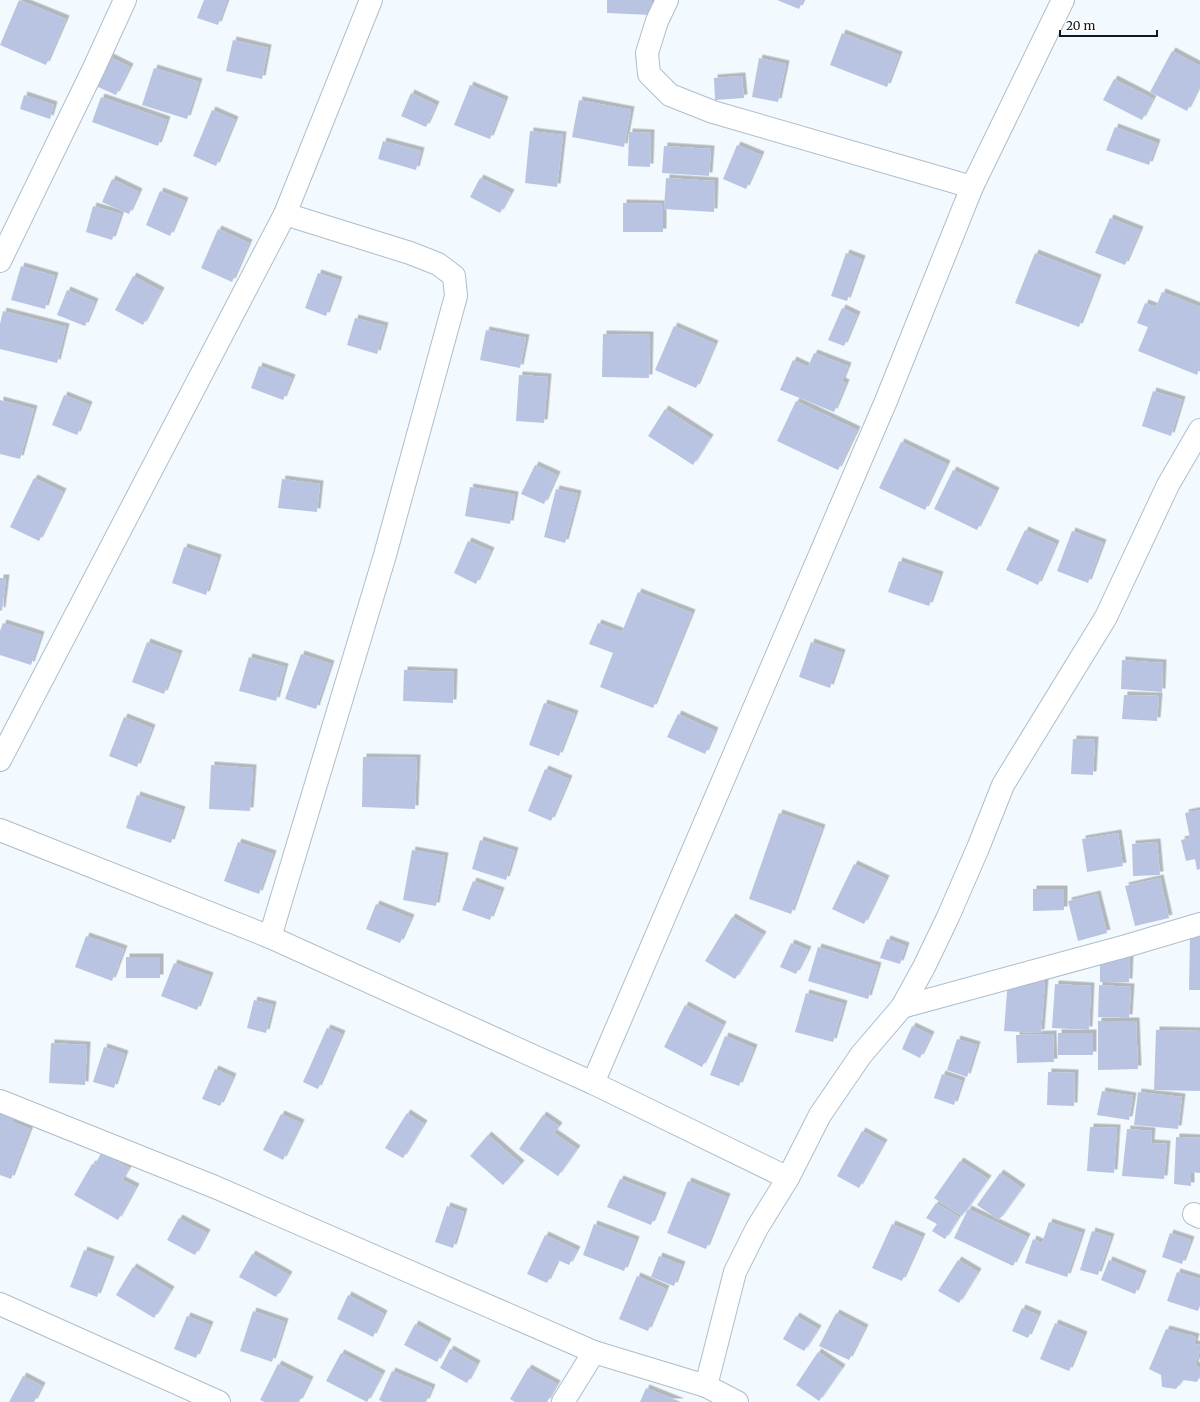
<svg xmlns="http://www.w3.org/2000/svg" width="1200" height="1402" font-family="Merriweather,serif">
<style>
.building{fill:#b9c4e3;filter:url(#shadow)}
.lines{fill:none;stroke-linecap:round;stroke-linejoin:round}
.minor-casing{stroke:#adbecc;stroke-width:24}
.minor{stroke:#fff;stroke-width:22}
</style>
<defs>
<filter id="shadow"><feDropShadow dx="3.5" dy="-3.5" stdDeviation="0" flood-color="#0004"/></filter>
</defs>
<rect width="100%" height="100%" fill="#f2f9ff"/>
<!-- building -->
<g class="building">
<path d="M 19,0 L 66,19 L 46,65 L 0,45 Z"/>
<path d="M 204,0 L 227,0 L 218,25 L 197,18 Z"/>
<path d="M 607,0 L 652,0 L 651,15 L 607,13 Z"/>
<path d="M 777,0 L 803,0 L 799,9 Z"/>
<path d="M 842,33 L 899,55 L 887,87 L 830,65 Z"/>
<path d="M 233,40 L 268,48 L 262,79 L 226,71 Z"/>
<path d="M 1172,51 L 1200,66 L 1200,85 L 1187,111 L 1150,92 Z"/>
<path d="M 110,57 L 130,67 L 116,95 L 96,86 Z"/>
<path d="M 759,58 L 786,64 L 778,102 L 752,97 Z"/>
<path d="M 154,68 L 199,82 L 187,119 L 142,105 Z"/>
<path d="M 742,76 L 744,98 L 715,100 L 714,78 Z"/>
<path d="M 1114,79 L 1153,99 L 1142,120 L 1103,100 Z"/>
<path d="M 470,85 L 505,100 L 490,139 L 454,125 Z"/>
<path d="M 411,93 L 436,105 L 426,127 L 401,116 Z"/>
<path d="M 24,95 L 54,105 L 50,119 L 20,109 Z"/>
<path d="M 101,97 L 167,120 L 158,146 L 92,122 Z"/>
<path d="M 579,100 L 631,110 L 624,147 L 572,137 Z"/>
<path d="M 212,110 L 235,120 L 216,166 L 193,156 Z"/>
<path d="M 1115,127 L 1157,143 L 1149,165 L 1106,150 Z"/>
<path d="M 530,131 L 563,135 L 557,187 L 525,183 Z"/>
<path d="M 629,132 L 651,133 L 650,167 L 628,166 Z"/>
<path d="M 383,141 L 421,151 L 416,170 L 378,159 Z"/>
<path d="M 737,145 L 761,155 L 746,189 L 723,179 Z"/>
<path d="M 664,146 L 711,149 L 709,176 L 662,173 Z"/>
<path d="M 480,178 L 511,193 L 500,213 L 470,197 Z"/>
<path d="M 666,178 L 715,181 L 714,212 L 664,209 Z"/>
<path d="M 112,179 L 139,192 L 129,214 L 102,202 Z"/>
<path d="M 160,191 L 185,201 L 170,236 L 146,225 Z"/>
<path d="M 623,203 L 663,204 L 663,232 L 623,232 Z"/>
<path d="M 93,206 L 121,214 L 112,240 L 86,232 Z"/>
<path d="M 1110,218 L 1140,230 L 1125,265 L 1095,253 Z"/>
<path d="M 218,229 L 249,243 L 232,282 L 201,268 Z"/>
<path d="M 846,253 L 862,259 L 847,301 L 831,296 Z"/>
<path d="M 1035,253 L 1098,278 L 1079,327 L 1015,303 Z"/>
<path d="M 21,266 L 55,276 L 45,309 L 11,300 Z"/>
<path d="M 318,273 L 339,280 L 326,316 L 305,308 Z"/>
<path d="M 133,276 L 161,291 L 143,325 L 115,310 Z"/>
<path d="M 67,290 L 95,302 L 85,326 L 57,315 Z"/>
<path d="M 1162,292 L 1200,307 L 1200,366 L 1197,375 L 1138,351 L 1148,327 L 1137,323 L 1145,303 L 1156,307 Z"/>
<path d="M 842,308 L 857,315 L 844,346 L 828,340 Z"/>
<path d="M 3,311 L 66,327 L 57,363 L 0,349 L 0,324 Z"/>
<path d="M 355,318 L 385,326 L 377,354 L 347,345 Z"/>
<path d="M 674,326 L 715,344 L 696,388 L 655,370 Z"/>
<path d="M 486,330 L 526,338 L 520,368 L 480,360 Z"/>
<path d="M 603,334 L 650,335 L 649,378 L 602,377 Z"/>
<path d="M 814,353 L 848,366 L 842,381 L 846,383 L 834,412 L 780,390 L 793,360 L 808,367 Z"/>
<path d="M 259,366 L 292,378 L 283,400 L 251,388 Z"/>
<path d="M 519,375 L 548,377 L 544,423 L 516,421 Z"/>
<path d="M 1153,391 L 1182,400 L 1171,436 L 1142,426 Z"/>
<path d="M 64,395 L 89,405 L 77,435 L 52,425 Z"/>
<path d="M 0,400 L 34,409 L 20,459 L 0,454 Z"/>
<path d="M 796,401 L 857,430 L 838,470 L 777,441 Z"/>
<path d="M 665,409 L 710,438 L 693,465 L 648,436 Z"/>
<path d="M 901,442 L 947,464 L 925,510 L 879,488 Z"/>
<path d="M 535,465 L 557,475 L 544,504 L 521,494 Z"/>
<path d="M 953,470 L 996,491 L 977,530 L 934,509 Z"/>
<path d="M 34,478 L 63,492 L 39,541 L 10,527 Z"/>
<path d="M 282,479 L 320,484 L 317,512 L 278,508 Z"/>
<path d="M 470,487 L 515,495 L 510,524 L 465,516 Z"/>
<path d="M 556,489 L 578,494 L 565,543 L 544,537 Z"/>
<path d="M 1025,530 L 1056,544 L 1038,585 L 1006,570 Z"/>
<path d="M 1072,531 L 1103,543 L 1088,583 L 1057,571 Z"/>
<path d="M 468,541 L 491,551 L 476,584 L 454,573 Z"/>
<path d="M 184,547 L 218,558 L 206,595 L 172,583 Z"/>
<path d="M 899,561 L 940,575 L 929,606 L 888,592 Z"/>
<path d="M 0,578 L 6,578 L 2,611 L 0,610 Z"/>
<path d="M 638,592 L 692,613 L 653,708 L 600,687 L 613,653 L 589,644 L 598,623 L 622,632 Z"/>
<path d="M 3,623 L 41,635 L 31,665 L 0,655 L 0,631 Z"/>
<path d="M 147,642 L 179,654 L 164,694 L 132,682 Z"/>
<path d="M 811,642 L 842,653 L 830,688 L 799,677 Z"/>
<path d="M 301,654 L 331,664 L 316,709 L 285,699 Z"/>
<path d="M 249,657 L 285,667 L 276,701 L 239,691 Z"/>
<path d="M 1122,660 L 1163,663 L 1162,692 L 1121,689 Z"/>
<path d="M 404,670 L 454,672 L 453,703 L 403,701 Z"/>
<path d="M 1124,695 L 1159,696 L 1157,721 L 1122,719 Z"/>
<path d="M 544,703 L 575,714 L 559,756 L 529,745 Z"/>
<path d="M 678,714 L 715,731 L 705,754 L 667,737 Z"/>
<path d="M 124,717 L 152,728 L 137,767 L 109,756 Z"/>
<path d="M 1073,739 L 1095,740 L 1093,775 L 1071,774 Z"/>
<path d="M 363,757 L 417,758 L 415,809 L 362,807 Z"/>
<path d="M 211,765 L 253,768 L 250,811 L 209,809 Z"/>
<path d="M 545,769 L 569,779 L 551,821 L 528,811 Z"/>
<path d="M 137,795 L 182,810 L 171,843 L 126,828 Z"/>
<path d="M 1200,810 L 1200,869 L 1197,870 L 1195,859 L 1186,861 L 1181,840 L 1190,838 L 1185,813 Z"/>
<path d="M 779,813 L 822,828 L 791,914 L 749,899 Z"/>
<path d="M 1118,833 L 1123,866 L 1087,872 L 1082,839 Z"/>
<path d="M 480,840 L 515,851 L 506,880 L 472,869 Z"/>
<path d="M 238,842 L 273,854 L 259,894 L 224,881 Z"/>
<path d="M 1157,842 L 1160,875 L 1133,876 L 1132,844 Z"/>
<path d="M 412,850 L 445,856 L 436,906 L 403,900 Z"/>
<path d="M 854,864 L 886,879 L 864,924 L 832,909 Z"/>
<path d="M 1160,878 L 1169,918 L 1135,926 L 1125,886 Z"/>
<path d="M 473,881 L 501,891 L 490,920 L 462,910 Z"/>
<path d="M 1033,889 L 1064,889 L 1064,910 L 1033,911 Z"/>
<path d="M 1097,894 L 1107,933 L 1078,941 L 1068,901 Z"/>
<path d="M 376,904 L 411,918 L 400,943 L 366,929 Z"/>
<path d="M 732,917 L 763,935 L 735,979 L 705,961 Z"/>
<path d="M 1190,935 L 1200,935 L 1200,990 L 1189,990 Z"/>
<path d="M 86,936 L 124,949 L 112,981 L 75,967 Z"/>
<path d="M 887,939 L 906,946 L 900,964 L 880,958 Z"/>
<path d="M 791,943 L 808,950 L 796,974 L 780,967 Z"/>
<path d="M 818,947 L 878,966 L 868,999 L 808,981 Z"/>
<path d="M 1100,956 L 1130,957 L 1129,982 L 1100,982 Z"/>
<rect x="126" y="957" width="34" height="21"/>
<path d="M 174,963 L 210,976 L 197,1010 L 161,996 Z"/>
<path d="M 1008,979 L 1045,982 L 1041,1033 L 1004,1031 Z"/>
<path d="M 1055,984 L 1091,986 L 1089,1030 L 1052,1028 Z"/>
<path d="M 1099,985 L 1131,987 L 1129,1018 L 1098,1017 Z"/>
<path d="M 806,993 L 844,1004 L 833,1042 L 795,1032 Z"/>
<path d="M 254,1000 L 273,1005 L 266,1033 L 247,1028 Z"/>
<path d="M 685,1005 L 723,1025 L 702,1067 L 664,1047 Z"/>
<path d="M 1098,1021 L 1136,1021 L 1138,1069 L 1098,1070 Z"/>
<path d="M 912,1026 L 931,1035 L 920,1058 L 902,1049 Z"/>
<path d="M 327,1028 L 342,1034 L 318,1089 L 303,1082 Z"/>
<path d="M 1156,1030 L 1200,1031 L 1200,1091 L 1154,1090 Z"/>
<rect x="1058" y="1033" width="35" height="22"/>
<path d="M 1053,1034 L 1054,1062 L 1017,1063 L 1016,1035 Z"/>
<path d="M 725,1036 L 754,1048 L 739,1086 L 710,1075 Z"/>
<path d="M 957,1039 L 977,1045 L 967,1077 L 947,1070 Z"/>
<path d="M 51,1043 L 87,1045 L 85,1085 L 49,1083 Z"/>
<path d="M 104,1047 L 125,1054 L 114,1088 L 93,1082 Z"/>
<path d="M 215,1069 L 233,1077 L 220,1106 L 202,1099 Z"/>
<path d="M 1048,1072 L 1075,1073 L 1074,1106 L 1047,1105 Z"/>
<path d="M 942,1074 L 962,1081 L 954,1105 L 934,1098 Z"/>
<path d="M 1102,1091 L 1133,1096 L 1129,1120 L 1097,1115 Z"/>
<path d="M 1138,1092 L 1182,1097 L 1178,1129 L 1134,1125 Z"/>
<path d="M 0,1106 L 16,1112 L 12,1122 L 30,1129 L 11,1179 L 0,1175 Z"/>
<path d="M 407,1113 L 424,1124 L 403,1158 L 385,1148 Z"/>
<path d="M 281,1114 L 301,1123 L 283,1160 L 263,1150 Z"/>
<path d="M 543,1115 L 559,1126 L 554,1133 L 577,1149 L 558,1176 L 519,1149 Z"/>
<path d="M 1090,1127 L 1117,1128 L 1114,1173 L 1087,1171 Z"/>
<path d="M 1127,1129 L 1152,1131 L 1151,1143 L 1167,1144 L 1164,1179 L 1122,1176 Z"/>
<path d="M 862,1131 L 884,1143 L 859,1188 L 837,1176 Z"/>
<path d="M 488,1135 L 521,1164 L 503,1185 L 470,1156 Z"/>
<path d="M 1176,1137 L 1200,1138 L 1200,1173 L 1191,1172 L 1191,1186 L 1174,1184 Z"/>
<path d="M 101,1153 L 129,1168 L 122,1180 L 136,1187 L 118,1220 L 74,1195 L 92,1164 L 95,1165 Z"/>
<path d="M 960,1161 L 988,1179 L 962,1216 L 934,1198 Z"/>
<path d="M 1000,1173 L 1022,1188 L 999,1220 L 977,1205 Z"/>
<path d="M 620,1179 L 663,1196 L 651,1225 L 607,1207 Z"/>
<path d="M 688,1181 L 727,1197 L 706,1249 L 667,1233 Z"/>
<path d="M 936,1203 L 959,1217 L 945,1239 L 932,1231 L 937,1224 L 926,1218 Z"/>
<path d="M 447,1206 L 464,1212 L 453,1248 L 435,1242 Z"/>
<path d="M 968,1209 L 1027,1237 L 1013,1266 L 954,1238 Z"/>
<path d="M 179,1218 L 207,1233 L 195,1255 L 167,1240 Z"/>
<path d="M 1049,1222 L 1082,1233 L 1067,1277 L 1025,1263 L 1033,1239 L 1042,1243 Z"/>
<path d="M 594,1224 L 636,1240 L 624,1271 L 583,1255 Z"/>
<path d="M 892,1224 L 922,1237 L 902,1281 L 872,1268 Z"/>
<path d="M 1092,1231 L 1111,1237 L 1098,1275 L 1080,1270 Z"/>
<path d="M 1170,1233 L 1191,1240 L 1182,1264 L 1162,1257 Z"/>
<path d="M 545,1235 L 577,1250 L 569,1265 L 558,1260 L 547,1283 L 527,1274 Z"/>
<path d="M 84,1250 L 111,1260 L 97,1297 L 70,1287 Z"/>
<path d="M 252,1254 L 289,1275 L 276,1297 L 239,1277 Z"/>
<path d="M 659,1256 L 682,1265 L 674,1286 L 651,1277 Z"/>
<path d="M 958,1260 L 978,1272 L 959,1303 L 938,1291 Z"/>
<path d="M 1109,1260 L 1143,1274 L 1135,1294 L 1101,1280 Z"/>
<path d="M 133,1267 L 171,1290 L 154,1318 L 116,1295 Z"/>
<path d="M 1177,1272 L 1200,1279 L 1200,1305 L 1198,1311 L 1167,1301 Z"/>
<path d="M 637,1276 L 666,1289 L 648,1331 L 619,1319 Z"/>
<path d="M 348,1295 L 384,1314 L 373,1337 L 337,1319 Z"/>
<path d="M 1022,1308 L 1038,1315 L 1028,1338 L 1012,1331 Z"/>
<path d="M 253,1311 L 285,1322 L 272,1362 L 240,1351 Z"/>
<path d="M 836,1313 L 865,1328 L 849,1360 L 819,1346 Z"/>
<path d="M 187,1316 L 210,1325 L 196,1358 L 174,1349 Z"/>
<path d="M 796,1316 L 818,1329 L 804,1351 L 783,1339 Z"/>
<path d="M 1055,1323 L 1084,1335 L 1069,1371 L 1040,1359 Z"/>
<path d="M 415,1324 L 448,1342 L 437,1362 L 404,1345 Z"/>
<path d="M 1166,1329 L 1196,1337 L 1194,1344 L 1200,1345 L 1200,1351 L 1195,1365 L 1200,1368 L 1200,1376 L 1197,1382 L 1183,1380 L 1176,1389 L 1162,1387 L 1161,1375 L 1149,1369 Z"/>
<path d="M 450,1349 L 477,1364 L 467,1383 L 440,1368 Z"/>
<path d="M 818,1352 L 842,1368 L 819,1401 L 796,1385 Z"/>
<path d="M 341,1353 L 382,1374 L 367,1402 L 326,1381 Z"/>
<path d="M 278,1364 L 310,1380 L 299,1402 L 265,1402 L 260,1400 Z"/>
<path d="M 528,1368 L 557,1384 L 547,1402 L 515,1402 L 510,1399 Z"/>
<path d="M 392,1371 L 432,1388 L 426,1402 L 383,1402 L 379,1400 Z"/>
<path d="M 23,1376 L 42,1386 L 34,1402 L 9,1402 Z"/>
<path d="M 646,1388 L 681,1402 L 640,1402 Z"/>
</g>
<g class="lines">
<defs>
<g id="minor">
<path d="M 667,0 L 657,21 L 647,53 L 649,74 L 670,95 L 713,112 L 972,187"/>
<path d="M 0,261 L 93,70 L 125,0"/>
<path d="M 0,760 L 285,214 L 371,0"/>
<path d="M 0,830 L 270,937 L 593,1083 L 788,1178"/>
<path d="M 270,937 L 385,555 L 456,296 L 454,276 L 438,264 L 410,253 L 285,214"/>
<path d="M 902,1007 L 1126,946 L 1200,924"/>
<path d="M 593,1083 L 886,401 L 972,187 L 1063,0"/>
<path d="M 0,1101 L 215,1187 L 594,1352 L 706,1386 L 737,1402"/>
<path d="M 1194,1214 L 1200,1217"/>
<path d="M 0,1304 L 219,1402"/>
<path d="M 706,1386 L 735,1272 L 757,1228 L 788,1178 L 820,1115 L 861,1055 L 902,1007 L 924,967 L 948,917 L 978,848 L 1003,785 L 1106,617 L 1168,485 L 1200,430"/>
<path d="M 563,1402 L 594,1352"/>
</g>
</defs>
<!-- minor casing -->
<use href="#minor" class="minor-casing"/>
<!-- minor -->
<use href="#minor" class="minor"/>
</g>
<!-- scale -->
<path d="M1060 30v6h97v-6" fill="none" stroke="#12181c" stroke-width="2"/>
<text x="1066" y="30" font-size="12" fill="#12181c" stroke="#ffffff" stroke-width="3" paint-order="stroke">20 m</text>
</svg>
